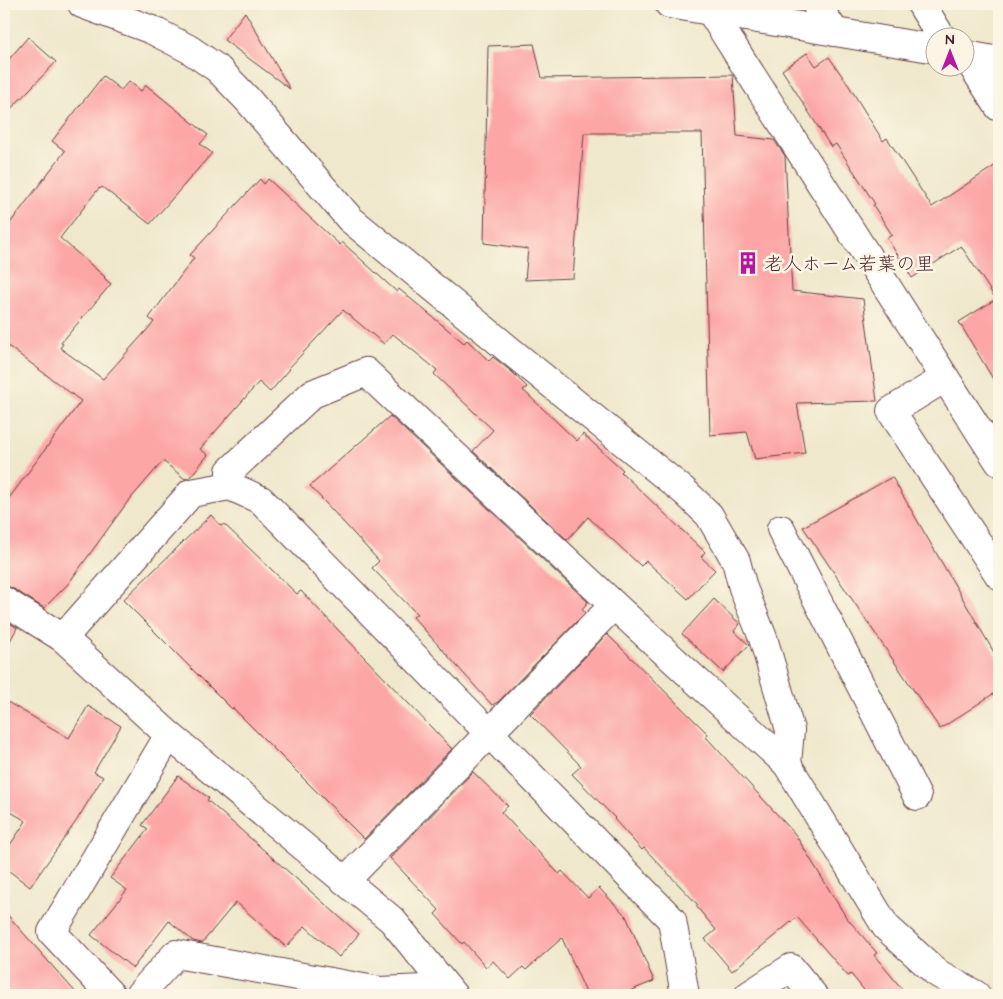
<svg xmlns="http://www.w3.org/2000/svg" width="1003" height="999" font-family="'Architects Daughter','Klee One',sans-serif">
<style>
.building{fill:#fca6a5}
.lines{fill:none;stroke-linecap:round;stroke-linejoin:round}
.minor-casing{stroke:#633d43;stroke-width:30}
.minor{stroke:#fff;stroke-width:28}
.labels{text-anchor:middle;stroke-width:5;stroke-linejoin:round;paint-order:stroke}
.poi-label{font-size:19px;fill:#4a1f2b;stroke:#fcf5e5;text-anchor:start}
</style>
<rect width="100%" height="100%" fill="#fcf5e5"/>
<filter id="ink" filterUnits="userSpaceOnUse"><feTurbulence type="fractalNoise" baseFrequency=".02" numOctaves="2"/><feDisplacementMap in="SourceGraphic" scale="10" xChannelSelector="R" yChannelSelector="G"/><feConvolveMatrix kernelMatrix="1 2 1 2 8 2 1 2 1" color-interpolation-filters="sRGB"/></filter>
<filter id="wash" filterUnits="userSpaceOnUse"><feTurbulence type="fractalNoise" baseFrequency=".0096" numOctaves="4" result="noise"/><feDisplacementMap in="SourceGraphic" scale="20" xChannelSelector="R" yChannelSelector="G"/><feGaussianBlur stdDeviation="1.12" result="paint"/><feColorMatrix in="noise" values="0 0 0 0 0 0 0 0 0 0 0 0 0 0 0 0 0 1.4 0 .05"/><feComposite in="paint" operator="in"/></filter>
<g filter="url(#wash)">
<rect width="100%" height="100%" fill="#efe8cc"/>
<g id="blocks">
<!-- building -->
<g class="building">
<path d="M 245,12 L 290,89 L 224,40 Z"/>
<path d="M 28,37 L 56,62 L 4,116 L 4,65 Z"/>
<path d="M 534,44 L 542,78 L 733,75 L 737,136 L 774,140 L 785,156 L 792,291 L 863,299 L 877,401 L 797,403 L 805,453 L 755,459 L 747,432 L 710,435 L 702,133 L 584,133 L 573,278 L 525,280 L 528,249 L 484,243 L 488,46 Z"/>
<path d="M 807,53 L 816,66 L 829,57 L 849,86 L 883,141 L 887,138 L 932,207 L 999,163 L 999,389 L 959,322 L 996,299 L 961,246 L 912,278 L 887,238 L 892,235 L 873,205 L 875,204 L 836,144 L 831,147 L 782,70 Z"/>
<path d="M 103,76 L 121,90 L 129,81 L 141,91 L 146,85 L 208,135 L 200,144 L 212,153 L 150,224 L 102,187 L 100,189 L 99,188 L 60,238 L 105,277 L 104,278 L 111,284 L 61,343 L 63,344 L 60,348 L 103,379 L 154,322 L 149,318 L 194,258 L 190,255 L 260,179 L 264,184 L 268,179 L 340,245 L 342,242 L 397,292 L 399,289 L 464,343 L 467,340 L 489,361 L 493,357 L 512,372 L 527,387 L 523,390 L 577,441 L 583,434 L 623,470 L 621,472 L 705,552 L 701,557 L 715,570 L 688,599 L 646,561 L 641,566 L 588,517 L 567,540 L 473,451 L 493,430 L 434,374 L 437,370 L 393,334 L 384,344 L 343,310 L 289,368 L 290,369 L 270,392 L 259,382 L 200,449 L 208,455 L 190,477 L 185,479 L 163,461 L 126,504 L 68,584 L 44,608 L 12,588 L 4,586 L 4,505 L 81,401 L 4,343 L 4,231 L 65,151 L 52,141 Z"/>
<path d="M 390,416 L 588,602 L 582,609 L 585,613 L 498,702 L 492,705 L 413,617 L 417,614 L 372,568 L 379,561 L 310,486 Z"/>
<path d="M 892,477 L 999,661 L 999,690 L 940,729 L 803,527 Z"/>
<path d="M 211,515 L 221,526 L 224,524 L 297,594 L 301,591 L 452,749 L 364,839 L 233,708 L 232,709 L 123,600 Z"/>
<path d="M 714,599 L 740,624 L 734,631 L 749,645 L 723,672 L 682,634 Z"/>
<path d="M 4,619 L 17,628 L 4,652 Z"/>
<path d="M 607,634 L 708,734 L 706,737 L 795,834 L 846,917 L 877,953 L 874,955 L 907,995 L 868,995 L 851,974 L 848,976 L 797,917 L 732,971 L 705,939 L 716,930 L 696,906 L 698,905 L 644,848 L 642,850 L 614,819 L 615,818 L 572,774 L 581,766 L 530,714 Z"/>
<path d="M 4,700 L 69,738 L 88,706 L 121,726 L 94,772 L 103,777 L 77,820 L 30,887 L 4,867 L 4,854 L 26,821 L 4,808 Z"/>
<path d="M 473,772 L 508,806 L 501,812 L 559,874 L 562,871 L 588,898 L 599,888 L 626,916 L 654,981 L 620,995 L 587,995 L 562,938 L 526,970 L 523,967 L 510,979 L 493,961 L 486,967 L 464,942 L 462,944 L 435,914 L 439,910 L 390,858 Z"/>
<path d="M 178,776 L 209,798 L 207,800 L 359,934 L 339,957 L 305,926 L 286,947 L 236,902 L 202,943 L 193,941 L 169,921 L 133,968 L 91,935 L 127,890 L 110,878 L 148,829 L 142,825 Z"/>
<path d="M 4,911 L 33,944 L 78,995 L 4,995 Z"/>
</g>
</g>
</g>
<g filter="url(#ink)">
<use href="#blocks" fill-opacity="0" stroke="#633d43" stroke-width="1"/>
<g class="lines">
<defs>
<g id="minor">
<path d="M 82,4 L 152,30 L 189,49 L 218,69 L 247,99 L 350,219 L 513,353 L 684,491 L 709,515 L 736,561 L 743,588 L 763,638 L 790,730 L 787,764 L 886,927 L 937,973 L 976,995"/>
<path d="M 669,4 L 936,49"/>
<path d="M 816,4 L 835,32"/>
<path d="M 921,4 L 942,38"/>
<path d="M 711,12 L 999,462"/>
<path d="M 966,55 L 999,61"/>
<path d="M 966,56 L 999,107"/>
<path d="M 945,378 L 891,411 L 999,575"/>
<path d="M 230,486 L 230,471 L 312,394 L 366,372 L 614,605 L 787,764"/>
<path d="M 781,529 L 917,796"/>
<path d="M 4,601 L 63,638 L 169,735 L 392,920 L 453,995"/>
<path d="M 63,638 L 191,493 L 230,486 L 261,500 L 672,920 L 685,995"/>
<path d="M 345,881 L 614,605"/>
<path d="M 111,995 L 52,932 L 169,735"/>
<path d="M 139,995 L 176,954 L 380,991 L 447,988"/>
<path d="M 749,995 L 791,968 L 813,995"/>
</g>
</defs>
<!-- minor casing -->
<use href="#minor" class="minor-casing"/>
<!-- minor -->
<use href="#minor" class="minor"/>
</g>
</g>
<!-- icons -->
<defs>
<symbol id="building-bare" viewBox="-9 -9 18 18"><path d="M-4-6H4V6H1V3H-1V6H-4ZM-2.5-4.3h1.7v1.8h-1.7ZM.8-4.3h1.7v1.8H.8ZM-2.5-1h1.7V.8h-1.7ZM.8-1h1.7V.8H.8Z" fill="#b5179e" stroke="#fcf5e5" stroke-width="2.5" paint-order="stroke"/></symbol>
</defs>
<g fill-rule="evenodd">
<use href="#building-bare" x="732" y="247" width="32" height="32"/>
</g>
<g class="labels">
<!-- poi labels -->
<g class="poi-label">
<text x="764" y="270">老人ホーム若葉の里</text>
</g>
</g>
<!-- margin -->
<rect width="1003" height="999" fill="none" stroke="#fcf5e5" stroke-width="20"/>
<!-- north arrow -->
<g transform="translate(950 52)"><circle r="24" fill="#fcf5e5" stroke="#b59f9b"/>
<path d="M0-4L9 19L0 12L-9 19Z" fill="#b5179e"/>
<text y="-8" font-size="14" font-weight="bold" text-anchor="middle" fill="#4a1f2b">N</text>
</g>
</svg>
